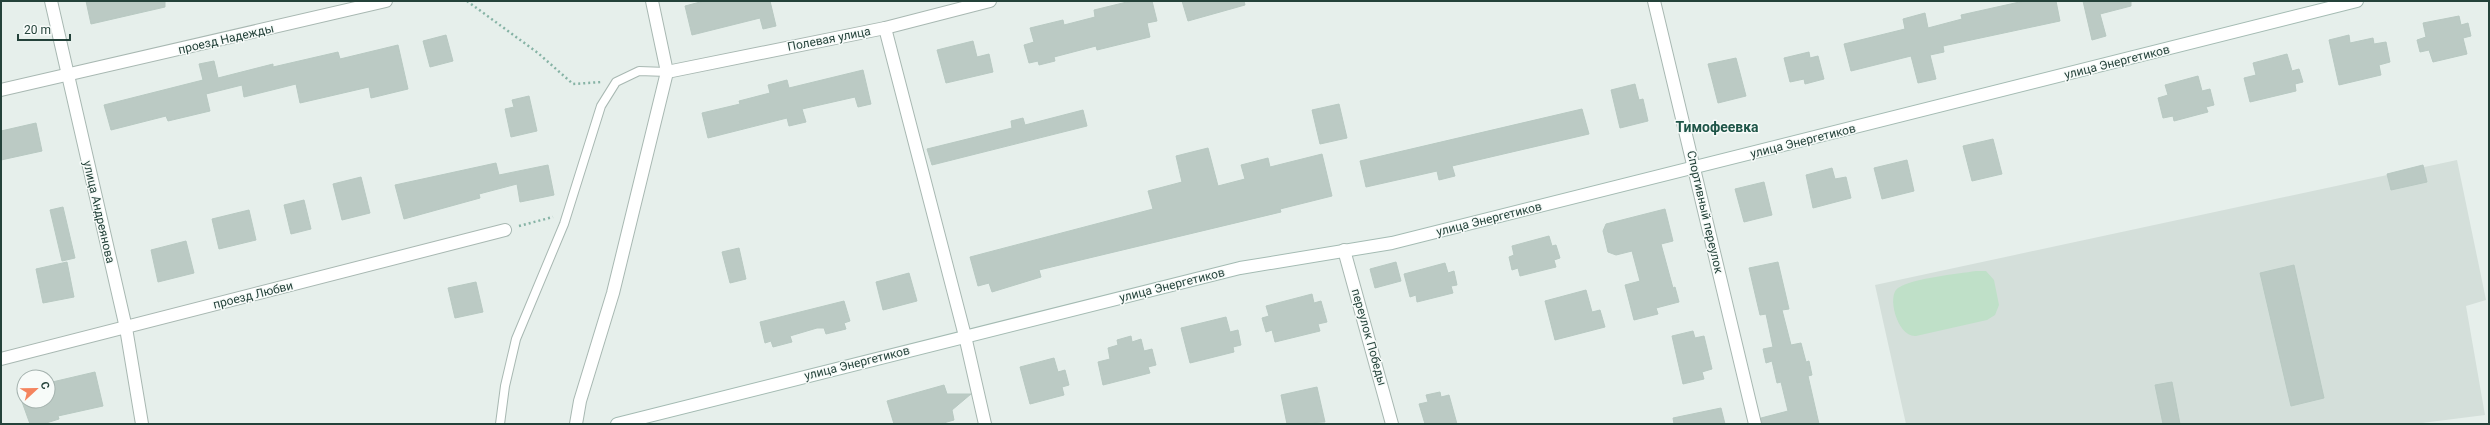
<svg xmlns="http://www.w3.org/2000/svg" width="2490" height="425" font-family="Roboto,sans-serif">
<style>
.built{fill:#d4dfda}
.green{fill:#bfe0c8}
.building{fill:#bbcac4;stroke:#b8c9c2}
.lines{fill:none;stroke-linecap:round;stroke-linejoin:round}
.lane-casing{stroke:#a8b8b2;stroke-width:10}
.street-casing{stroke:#a8b8b2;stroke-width:14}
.secondary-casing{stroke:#a4bbb3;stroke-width:14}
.path{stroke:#86b3a5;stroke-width:2.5;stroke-dasharray:2 3;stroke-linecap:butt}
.lane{stroke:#fff;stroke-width:8}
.street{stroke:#fff;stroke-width:12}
.secondary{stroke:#fff;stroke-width:12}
.labels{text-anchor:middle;stroke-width:3;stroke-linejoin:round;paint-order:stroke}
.street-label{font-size:12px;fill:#24423a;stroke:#f7fbf9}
.quarter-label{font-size:14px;font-weight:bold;fill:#1f5548;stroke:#f7fbf9}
</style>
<rect width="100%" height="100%" fill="#e6efeb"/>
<!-- built -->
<path class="built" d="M 2457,160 L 2486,300 L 2466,306 L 2485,415 L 2414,424 L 1906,424 L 1875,285 Z"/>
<!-- green -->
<path class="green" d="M 1976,271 L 1986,271 L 1994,280 L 1999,305 L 1995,315 L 1987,320 L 1916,336 C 1898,338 1886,296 1898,288 C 1913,278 1957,274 1976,271 Z"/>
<!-- building -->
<g class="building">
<path d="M 86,1 L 165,1 L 165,7 L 91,24 Z"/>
<path d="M 704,1 L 770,1 L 776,26 L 763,29 L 760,18 L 692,35 L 685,6 Z"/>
<path d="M 1131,1 L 1152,1 L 1157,21 L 1147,23 L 1150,37 L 1097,50 L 1096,46 L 1054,57 L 1055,61 L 1039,65 L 1038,61 L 1029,63 L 1024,45 L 1034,42 L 1030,28 L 1063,20 L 1064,25 L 1095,17 L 1094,10 Z"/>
<path d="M 1182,1 L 1244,1 L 1245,5 L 1188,21 Z"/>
<path d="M 2024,1 L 2056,1 L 2060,21 L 1943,46 L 1944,52 L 1930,55 L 1936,79 L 1918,83 L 1911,56 L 1851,71 L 1844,44 L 1905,29 L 1903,19 L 1925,13 L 1928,28 L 1962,19 L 1961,15 Z"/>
<path d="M 2083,1 L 2131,1 L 2131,6 L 2100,14 L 2106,36 L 2092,40 Z"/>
<path d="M 2459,16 L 2461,25 L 2468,23 L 2471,36 L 2463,38 L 2467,54 L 2433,62 L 2429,50 L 2420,52 L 2417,40 L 2426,37 L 2423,23 Z"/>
<path d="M 446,35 L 453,61 L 430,67 L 423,41 Z"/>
<path d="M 2349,35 L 2350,43 L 2373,38 L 2374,44 L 2386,42 L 2390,62 L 2379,65 L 2381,75 L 2339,85 L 2329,40 Z"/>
<path d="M 973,41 L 977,57 L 989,54 L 993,72 L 946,83 L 937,50 Z"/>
<path d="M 398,45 L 408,89 L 371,98 L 369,87 L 300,103 L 296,84 L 244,97 L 242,85 L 206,94 L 210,111 L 168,121 L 166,116 L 111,130 L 104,105 L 203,80 L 199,64 L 214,61 L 218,78 L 273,64 L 273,67 L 338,52 L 340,59 Z"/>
<path d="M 1809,52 L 1810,58 L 1818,56 L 1824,79 L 1805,84 L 1804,79 L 1790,82 L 1784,58 Z"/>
<path d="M 2287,54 L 2292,71 L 2299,69 L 2303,82 L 2295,84 L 2296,91 L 2250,102 L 2244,78 L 2256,75 L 2253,63 Z"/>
<path d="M 1736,58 L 1746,96 L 1718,103 L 1708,64 Z"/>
<path d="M 863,70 L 871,104 L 858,107 L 855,97 L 802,109 L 806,122 L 789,126 L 787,118 L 708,138 L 702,113 L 740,104 L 739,101 L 770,93 L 768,85 L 787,80 L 789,88 Z"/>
<path d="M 2198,76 L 2202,91 L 2210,89 L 2214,105 L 2206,107 L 2208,112 L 2174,121 L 2173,116 L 2163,118 L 2158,98 L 2168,95 L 2165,85 Z"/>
<path d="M 1635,84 L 1639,100 L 1643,99 L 1648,121 L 1620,128 L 1611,90 Z"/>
<path d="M 529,96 L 537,131 L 511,137 L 505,109 L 514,107 L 512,100 Z"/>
<path d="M 1339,104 L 1347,138 L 1320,144 L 1312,110 Z"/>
<path d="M 1582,109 L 1589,134 L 1452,166 L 1455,176 L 1439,180 L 1437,171 L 1366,187 L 1360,161 Z"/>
<path d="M 1083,110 L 1087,126 L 932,165 L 927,149 L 1012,128 L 1011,121 L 1023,118 L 1025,125 Z"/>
<path d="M 36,123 L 42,151 L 1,160 L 1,131 Z"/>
<path d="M 1993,139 L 2002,174 L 1972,181 L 1963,146 Z"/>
<path d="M 1208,148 L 1218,186 L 1245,179 L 1241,165 L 1268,158 L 1270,167 L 1322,154 L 1332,196 L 1280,209 L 1281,212 L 1039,270 L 1041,277 L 992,292 L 989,283 L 978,286 L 970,257 L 1153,209 L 1148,191 L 1182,182 L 1176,156 Z"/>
<path d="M 1907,160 L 1914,191 L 1882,199 L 1874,168 Z"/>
<path d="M 496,163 L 499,175 L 548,165 L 554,195 L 520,202 L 517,184 L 479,194 L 480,198 L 404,219 L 395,185 Z"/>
<path d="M 2423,165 L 2427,182 L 2391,190 L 2387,174 Z"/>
<path d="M 1832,168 L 1835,179 L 1846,177 L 1851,198 L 1813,208 L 1806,175 Z"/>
<path d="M 361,177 L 370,213 L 342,220 L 333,184 Z"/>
<path d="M 1764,182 L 1772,215 L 1744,222 L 1735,189 Z"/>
<path d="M 304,200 L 311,229 L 291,234 L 284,205 Z"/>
<path d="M 63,207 L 75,258 L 62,261 L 50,210 Z"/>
<path d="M 1665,209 L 1673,241 L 1661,244 L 1673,288 L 1675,287 L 1679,302 L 1656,308 L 1658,314 L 1634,320 L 1625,285 L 1640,281 L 1632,251 L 1616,255 L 1608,252 L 1603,231 L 1606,224 Z"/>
<path d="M 249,210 L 256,240 L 219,249 L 212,219 Z"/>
<path d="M 1549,236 L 1552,246 L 1556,245 L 1560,258 L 1554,260 L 1556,267 L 1520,276 L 1518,268 L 1512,270 L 1509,257 L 1514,255 L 1512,246 Z"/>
<path d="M 186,241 L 194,273 L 158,282 L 151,250 Z"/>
<path d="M 739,248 L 746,279 L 730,283 L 722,252 Z"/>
<path d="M 67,262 L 74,297 L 43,303 L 36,269 Z"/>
<path d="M 1396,262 L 1401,281 L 1375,288 L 1370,269 Z"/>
<path d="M 1778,262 L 1789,309 L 1782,310 L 1791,345 L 1801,343 L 1806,362 L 1809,361 L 1812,375 L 1808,376 L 1819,424 L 1762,424 L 1761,418 L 1788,411 L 1781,382 L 1777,383 L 1772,361 L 1766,363 L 1763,349 L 1773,347 L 1766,314 L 1760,315 L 1749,268 Z"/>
<path d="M 1445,263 L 1448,273 L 1454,271 L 1457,285 L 1451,286 L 1453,293 L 1417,302 L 1416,295 L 1410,297 L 1404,274 Z"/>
<path d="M 2294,265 L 2324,398 L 2291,406 L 2260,273 Z"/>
<path d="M 909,273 L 917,301 L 883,310 L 876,282 Z"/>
<path d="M 476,282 L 483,312 L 455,318 L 448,288 Z"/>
<path d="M 1586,290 L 1592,312 L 1600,310 L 1605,327 L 1555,340 L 1545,301 Z"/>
<path d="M 1312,294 L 1314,303 L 1321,301 L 1327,322 L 1318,324 L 1320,331 L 1275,342 L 1272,330 L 1266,332 L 1262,318 L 1269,316 L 1266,306 Z"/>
<path d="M 844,301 L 850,321 L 844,323 L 846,329 L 826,334 L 824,328 L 817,328 L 790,336 L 792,342 L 773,347 L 771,341 L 765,343 L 760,322 Z"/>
<path d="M 1226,317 L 1230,332 L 1238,330 L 1241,345 L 1233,347 L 1234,352 L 1190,363 L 1181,328 Z"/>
<path d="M 1693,331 L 1695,338 L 1704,336 L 1712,369 L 1702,372 L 1704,379 L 1683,384 L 1672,336 Z"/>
<path d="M 1131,336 L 1132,342 L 1141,339 L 1144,351 L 1152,349 L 1156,365 L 1148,367 L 1150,373 L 1103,385 L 1098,362 L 1110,359 L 1108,348 L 1118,345 L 1117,340 Z"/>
<path d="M 1054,358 L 1058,372 L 1065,370 L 1069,385 L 1062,387 L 1064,395 L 1030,404 L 1020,367 Z"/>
<path d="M 95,372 L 103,406 L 58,416 L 59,419 L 43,424 L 30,424 L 21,399 L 24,398 L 24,401 L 48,401 L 48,383 Z"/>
<path d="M 2172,382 L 2180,424 L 2163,424 L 2155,385 Z"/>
<path d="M 944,385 L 947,394 L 971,394 L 952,410 L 954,420 L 940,424 L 894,424 L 887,401 Z"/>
<path d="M 1317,387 L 1325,422 L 1287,424 L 1281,395 Z"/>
<path d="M 1440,392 L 1441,397 L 1449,395 L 1457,424 L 1425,424 L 1419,404 L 1428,402 L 1426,395 Z"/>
<path d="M 1721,408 L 1725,424 L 1674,424 L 1673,418 Z"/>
</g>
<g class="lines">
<defs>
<path id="lane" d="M 500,424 L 505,386 L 516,339 L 564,224 L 601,106 L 616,82 L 639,71 L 667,72"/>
<g id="street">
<path d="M 51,1 L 126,328 L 142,424"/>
<path d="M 1654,1 L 1755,424"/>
<path d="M 885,28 L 965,336 L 985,424"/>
<path d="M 667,72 L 885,28 L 990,1"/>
<path d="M 1,90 L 386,1"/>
<path d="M 1344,250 L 1392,424"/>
<path d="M 1,359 L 505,230"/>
<path d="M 576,424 L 580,401 L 613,293 L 667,72 L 652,1"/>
</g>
<path id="secondary" d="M 617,424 L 1240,268 L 1392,243 L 2357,1"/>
</defs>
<!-- lane casing -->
<use href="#lane" class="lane-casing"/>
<!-- street casing -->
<use href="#street" class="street-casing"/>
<!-- secondary casing -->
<use href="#secondary" class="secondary-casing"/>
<!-- path -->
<g class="path">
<path d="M 467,1 L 538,53 L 573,84 L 602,82"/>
<path d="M 519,226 L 553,217"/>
</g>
<!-- lane -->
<use href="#lane" class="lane"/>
<!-- street -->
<use href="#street" class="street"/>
<!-- secondary -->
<use href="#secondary" class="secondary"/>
</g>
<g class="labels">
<!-- street labels -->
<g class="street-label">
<text transform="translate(226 39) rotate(-13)" y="4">проезд Надежды</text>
<text transform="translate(829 39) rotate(-11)" y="4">Полевая улица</text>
<text transform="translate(2117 62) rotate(-14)" y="4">улица Энергетиков</text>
<text transform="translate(1803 141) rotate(-14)" y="4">улица Энергетиков</text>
<text transform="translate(99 212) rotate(77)" y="4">улица Андреянова</text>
<text transform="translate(1705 212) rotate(77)" y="4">Спортивный переулок</text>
<text transform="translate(1489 219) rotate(-14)" y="4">улица Энергетиков</text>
<text transform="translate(1172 285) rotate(-14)" y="4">улица Энергетиков</text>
<text transform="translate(253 295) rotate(-14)" y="4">проезд Любви</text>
<text transform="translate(1369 337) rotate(74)" y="4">переулок Победы</text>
<text transform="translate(857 363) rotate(-14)" y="4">улица Энергетиков</text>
</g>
<!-- quarter labels -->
<g class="quarter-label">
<text x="1717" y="132">Тимофеевка</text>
</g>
</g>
<!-- border -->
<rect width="2490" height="425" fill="none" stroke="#24423a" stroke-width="4"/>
<!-- north arrow -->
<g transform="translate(36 389) rotate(68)"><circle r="19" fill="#f7fbf9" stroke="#a3b1ad"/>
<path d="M0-3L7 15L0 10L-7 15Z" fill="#f4845f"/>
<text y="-6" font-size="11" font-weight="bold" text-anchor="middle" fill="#24423a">С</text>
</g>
<!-- scale -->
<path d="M18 34v6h52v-6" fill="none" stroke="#24423a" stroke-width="2"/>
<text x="24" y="34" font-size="12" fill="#24423a" stroke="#f7fbf9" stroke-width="3" paint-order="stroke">20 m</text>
</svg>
